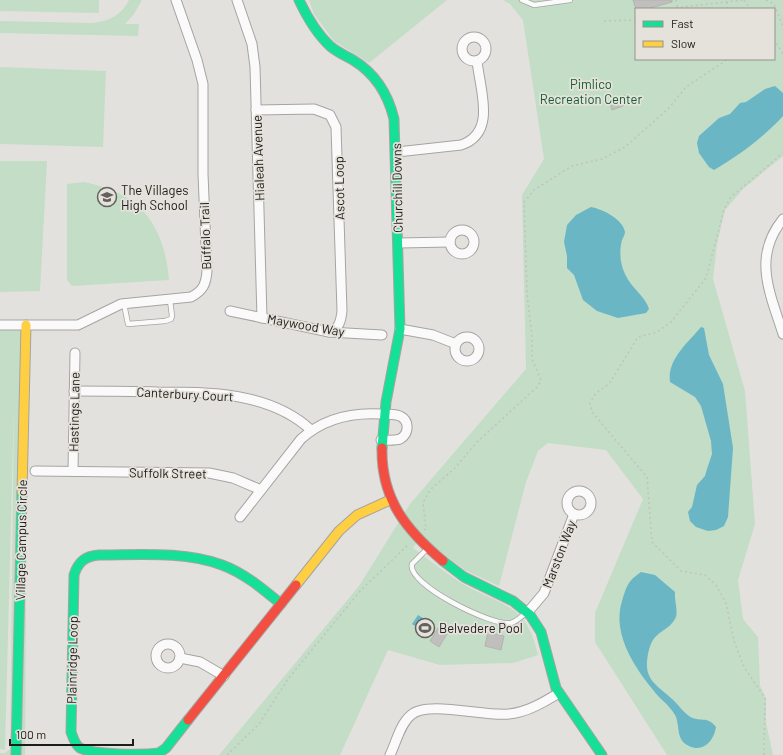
<svg xmlns="http://www.w3.org/2000/svg" width="783" height="755" font-family="Barlow,sans-serif">
<style>
.green{fill:#c3ddc6;fill-rule:evenodd}
.water{fill:#6ab6c5}
.building{fill:#c1bfbd;stroke:#b5b3b0}
.lines{fill:none;stroke-linecap:round;stroke-linejoin:round}
.lane-casing{stroke:#a6a4a2;stroke-width:6}
.street-casing{stroke:#a6a4a2;stroke-width:11}
.fast-casing{stroke:#a6a4a2;stroke-width:11}
.slow-casing{stroke:#a6a4a2;stroke-width:11}
.jam-casing{stroke:#a6a4a2;stroke-width:11}
.path{stroke:#c2c2c0;stroke-width:1.5;stroke-dasharray:2 3;stroke-linecap:butt}
.lane{stroke:#fbfafa;stroke-width:4.5}
.street{stroke:#fbfafa;stroke-width:9}
.fast{stroke:#16e098;stroke-width:9}
.slow{stroke:#ffcf43;stroke-width:9}
.jam{stroke:#f24e42;stroke-width:9}
.labels{text-anchor:middle;stroke-width:3.5;stroke-linejoin:round;paint-order:stroke}
.park-label{font-size:13px;fill:#0c5e2f;stroke:#e5e2db}
.street-label{font-size:13px;fill:#1d1c1a;stroke:#e5e2db}
.poi-label{font-size:13px;fill:#1d1c1a;stroke:#e5e2db;text-anchor:start}
</style>
<rect width="100%" height="100%" fill="#e3e1dd"/>
<!-- green -->
<g class="green">
<path d="M 0,0 L 99,0 L 99,13 L 0,11 Z"/>
<path d="M 129,0 L 142,0 L 134,14 L 125,24 L 139,24 L 138,36 L 0,33 L 0,21 L 92,23 C 108,22 122,15 129,0 Z"/>
<path d="M 309,0 L 447,0 L 369,63 L 334,41 L 314,14 Z"/>
<path d="M 503,0 L 783,0 L 783,156 L 743,189 L 725,210 L 717,244 L 713,279 L 745,391 L 755,524 L 738,580 L 743,619 L 758,637 L 760,686 L 766,698 L 766,723 L 773,755 L 667,755 L 595,642 L 595,613 L 643,499 L 606,450 L 548,443 L 538,451 L 526,482 L 499,586 L 465,570 L 421,537 L 413,548 C 431,561 449,576 468,587 C 507,607 527,606 538,655 L 513,663 L 440,665 L 388,650 L 340,755 L 219,755 L 359,586 L 410,504 L 526,369 L 522,195 L 544,159 L 523,20 L 510,4 ZM 636,9 L 774,9 L 774,59 L 636,59 Z"/>
<path d="M 0,67 L 106,71 L 103,147 L 0,144 Z"/>
<path d="M 0,161 L 47,161 L 40,291 L 0,292 Z"/>
<path d="M 84,182 C 140,193 164,224 169,280 L 72,286 L 67,280 L 67,184 Z"/>
<path d="M 0,329 L 28,330 L 25,755 L 0,755 L 0,753 L 5,753 L 10,749 L 14,402 L 5,750 L 0,749 Z"/>
</g>
<!-- water -->
<g class="water">
<path d="M 775,86 L 783,93 L 783,116 C 764,137 738,156 714,170 L 709,167 L 699,153 L 697,143 L 699,136 L 719,118 L 730,114 L 740,103 L 746,102 L 765,89 Z"/>
<path d="M 591,207 C 602,209 623,219 625,232 C 625,234 623,238 622,240 C 619,251 620,264 625,274 C 631,288 646,297 649,309 L 646,313 L 618,318 L 597,311 L 583,300 L 574,275 L 567,268 L 567,256 L 564,242 L 567,225 L 576,215 Z"/>
<path d="M 701,327 L 704,328 L 709,355 L 723,384 L 733,448 L 728,517 L 724,526 L 716,530 L 708,531 L 696,527 L 690,521 L 688,512 L 692,507 L 697,485 L 705,476 L 707,469 L 712,454 L 711,441 L 701,406 L 695,397 L 670,382 C 667,359 688,343 701,327 Z"/>
<path d="M 641,572 L 655,575 L 675,592 C 674,600 679,613 675,619 C 666,634 653,629 648,654 C 643,680 656,684 672,699 C 678,704 683,712 689,716 C 699,723 707,715 716,727 C 714,741 703,753 689,746 C 676,740 680,728 676,717 C 675,714 671,709 669,707 C 667,704 663,701 660,698 C 638,673 611,636 622,601 C 627,585 628,581 641,572 Z"/>
<path d="M 418,615 L 434,625 L 425,638 L 419,634 L 421,630 L 412,624 Z"/>
</g>
<!-- building -->
<g class="building">
<path d="M 633,0 L 672,0 L 672,2 L 647,9 L 636,9 Z"/>
<path d="M 625,95 L 628,104 L 612,110 L 609,101 Z"/>
<path d="M 438,628 L 447,634 L 439,647 L 430,641 Z"/>
<path d="M 488,632 L 504,636 L 501,650 L 485,646 Z"/>
</g>
<g class="lines">
<defs>
<g id="lane">
<path d="M 522,0 L 534,5 L 570,0"/>
<path d="M 124,304 L 128,324 L 165,321 L 171,319 L 172,316 L 170,300"/>
<path d="M 426,550 L 412,564 C 406,584 493,627 511,623 C 516,622 522,616 526,613"/>
</g>
<g id="street">
<path d="M 237,0 L 252,44 L 255,67 L 262,318"/>
<circle cx="474" cy="49" r="12"/>
<path d="M 256,110 L 314,109 L 330,115 L 336,127 L 342,311 C 341,320 339,330 329,332"/>
<path d="M 397,152 L 461,145 C 497,133 480,90 477,61"/>
<path d="M 783,219 C 752,257 770,293 783,334"/>
<circle cx="462" cy="242" r="12"/>
<path d="M 399,243 L 450,242"/>
<path d="M 230,311 L 329,332 L 382,335"/>
<path d="M 0,325 L 78,325 L 121,304 L 191,297 C 203,291 206,284 207,271 L 203,174 L 203,84 L 197,60 L 176,0"/>
<path d="M 400,329 L 433,335 L 456,344"/>
<circle cx="467" cy="349" r="12"/>
<path d="M 74,391 C 102,391 130,391 157,392 C 209,392 270,392 311,430"/>
<path d="M 35,471 L 209,473 L 233,478 L 261,490"/>
<path d="M 73,471 L 75,353"/>
<circle cx="579" cy="503" r="12"/>
<path d="M 240,517 L 301,439 C 324,418 352,412 382,414 C 387,414 395,414 400,416 C 410,421 409,434 400,439 C 394,441 387,440 381,440"/>
<path d="M 528,612 L 544,593 L 574,514"/>
<circle cx="168" cy="656" r="12"/>
<path d="M 180,658 L 200,662 L 224,676"/>
<path d="M 390,755 C 396,743 400,724 411,715 C 427,700 485,717 509,714 C 528,712 544,702 559,693"/>
</g>
<g id="fast">
<path d="M 299,0 C 307,17 316,33 330,46 C 337,52 346,56 353,60 C 376,74 388,94 394,119 L 400,329 L 386,402 L 382,448"/>
<path d="M 443,561 L 464,577 L 513,601 L 530,615 L 541,632 L 556,688 L 602,755"/>
<path d="M 188,720 L 166,748 L 159,753 C 142,755 94,755 80,748 C 75,745 73,737 71,732 L 74,575 C 78,562 85,556 99,555 C 139,555 184,551 222,565 C 244,573 263,589 281,604"/>
<path d="M 16,755 L 22,492"/>
</g>
<g id="slow">
<path d="M 22,492 L 26,325"/>
<path d="M 296,585 L 339,531 L 357,515 L 390,500"/>
</g>
<g id="jam">
<path d="M 382,448 C 381,499 406,530 443,561"/>
<path d="M 188,720 L 296,585"/>
</g>
</defs>
<!-- lane casing -->
<use href="#lane" class="lane-casing"/>
<!-- street casing -->
<use href="#street" class="street-casing"/>
<!-- fast casing -->
<use href="#fast" class="fast-casing"/>
<!-- slow casing -->
<use href="#slow" class="slow-casing"/>
<!-- jam casing -->
<use href="#jam" class="jam-casing"/>
<!-- path -->
<g class="path">
<path d="M 676,0 L 678,9"/>
<path d="M 744,0 L 750,9"/>
<path d="M 766,0 L 774,4 L 783,26"/>
<path d="M 727,2 L 727,9"/>
<path d="M 666,9 L 743,0"/>
<path d="M 604,21 L 636,20"/>
<path d="M 774,39 L 783,54"/>
<path d="M 424,530 L 426,529 L 423,503 L 430,490 L 454,469 L 476,443 L 537,387 L 541,380 L 532,359 L 532,336 L 527,294 L 524,202 L 534,190 L 572,166 L 602,159 L 625,147 L 668,109 L 686,87 L 728,59"/>
<path d="M 227,755 L 259,724 L 288,679 L 361,590 L 409,544"/>
<path d="M 764,755 L 765,698 L 744,667 L 734,641 L 726,603 L 716,585 L 705,575 L 681,571 L 652,542 L 647,477 L 592,412 L 590,403 L 596,393 L 609,384 L 638,337 L 657,332 L 671,322 L 706,278 L 724,210 L 730,198 L 783,153"/>
</g>
<!-- lane -->
<use href="#lane" class="lane"/>
<!-- street -->
<use href="#street" class="street"/>
<!-- fast -->
<use href="#fast" class="fast"/>
<!-- slow -->
<use href="#slow" class="slow"/>
<!-- jam -->
<use href="#jam" class="jam"/>
</g>
<!-- icons -->
<defs>
<symbol id="school-ring" viewBox="-11 -11 22 22"><circle r="9.5" fill="#e5e2db" stroke="#62615e" stroke-width="1.5"/><path d="M0-5L7-2L0 1L-7-2ZM-4 1L0 2.5L4 1V4Q0 6-4 4Z" fill="#62615e"/></symbol>
<symbol id="stadium-ring" viewBox="-11 -11 22 22"><circle r="9.5" fill="#e5e2db" stroke="#62615e" stroke-width="1.5"/><path d="M0-5a6.5 5 0 1 0 0 10a6.5 5 0 1 0 0-10ZM-3.5-1.8h7v3.6h-7Z" fill="#62615e"/></symbol>
</defs>
<g fill-rule="evenodd">
<use href="#school-ring" x="96" y="186" width="22" height="22"/>
<use href="#stadium-ring" x="414" y="617" width="22" height="22"/>
</g>
<g class="labels">
<!-- park labels -->
<g class="park-label">
<text x="591" y="89">Pimlico<tspan x="591" dy="15">Recreation Center</tspan></text>
</g>
<!-- street labels -->
<g class="street-label">
<text transform="translate(258 158) rotate(-92)" y="5">Hialeah Avenue</text>
<text transform="translate(339 188) rotate(-91)" y="5">Ascot Loop</text>
<text transform="translate(397 188) rotate(-91)" y="5">Churchill Downs</text>
<text transform="translate(205 236) rotate(-92)" y="5">Buffalo Trail</text>
<text transform="translate(306 325) rotate(10)" y="5">Maywood Way</text>
<text transform="translate(185 394) rotate(3)" y="5">Canterbury Court</text>
<text transform="translate(74 412) rotate(-89)" y="5">Hastings Lane</text>
<text transform="translate(168 473) rotate(1)" y="5">Suffolk Street</text>
<text transform="translate(21 540) rotate(-89)" y="5">Village Campus Circle</text>
<text transform="translate(559 554) rotate(-69)" y="5">Marston Way</text>
<text transform="translate(72 660) rotate(-89)" y="5">Plainridge Loop</text>
</g>
<!-- poi labels -->
<g class="poi-label">
<text x="121" y="195">The Villages<tspan x="121" dy="15">High School</tspan></text>
<text x="439" y="633">Belvedere Pool</text>
</g>
</g>
<!-- legend -->
<rect x="635" y="8" width="140" height="52" fill="#e5e2db" stroke="#95938e"/>
<rect x="643" y="21" width="20" height="6" fill="#16e098" stroke="#95938e"/>
<text x="671" y="28" font-size="12" fill="#1d1c1a">Fast</text>
<rect x="643" y="41" width="20" height="6" fill="#ffcf43" stroke="#95938e"/>
<text x="671" y="48" font-size="12" fill="#1d1c1a">Slow</text>
<!-- scale -->
<path d="M10 739v6h123v-6" fill="none" stroke="#1d1c1a" stroke-width="2"/>
<text x="16" y="739" font-size="12" fill="#1d1c1a" stroke="#e5e2db" stroke-width="3" paint-order="stroke">100 m</text>
</svg>
